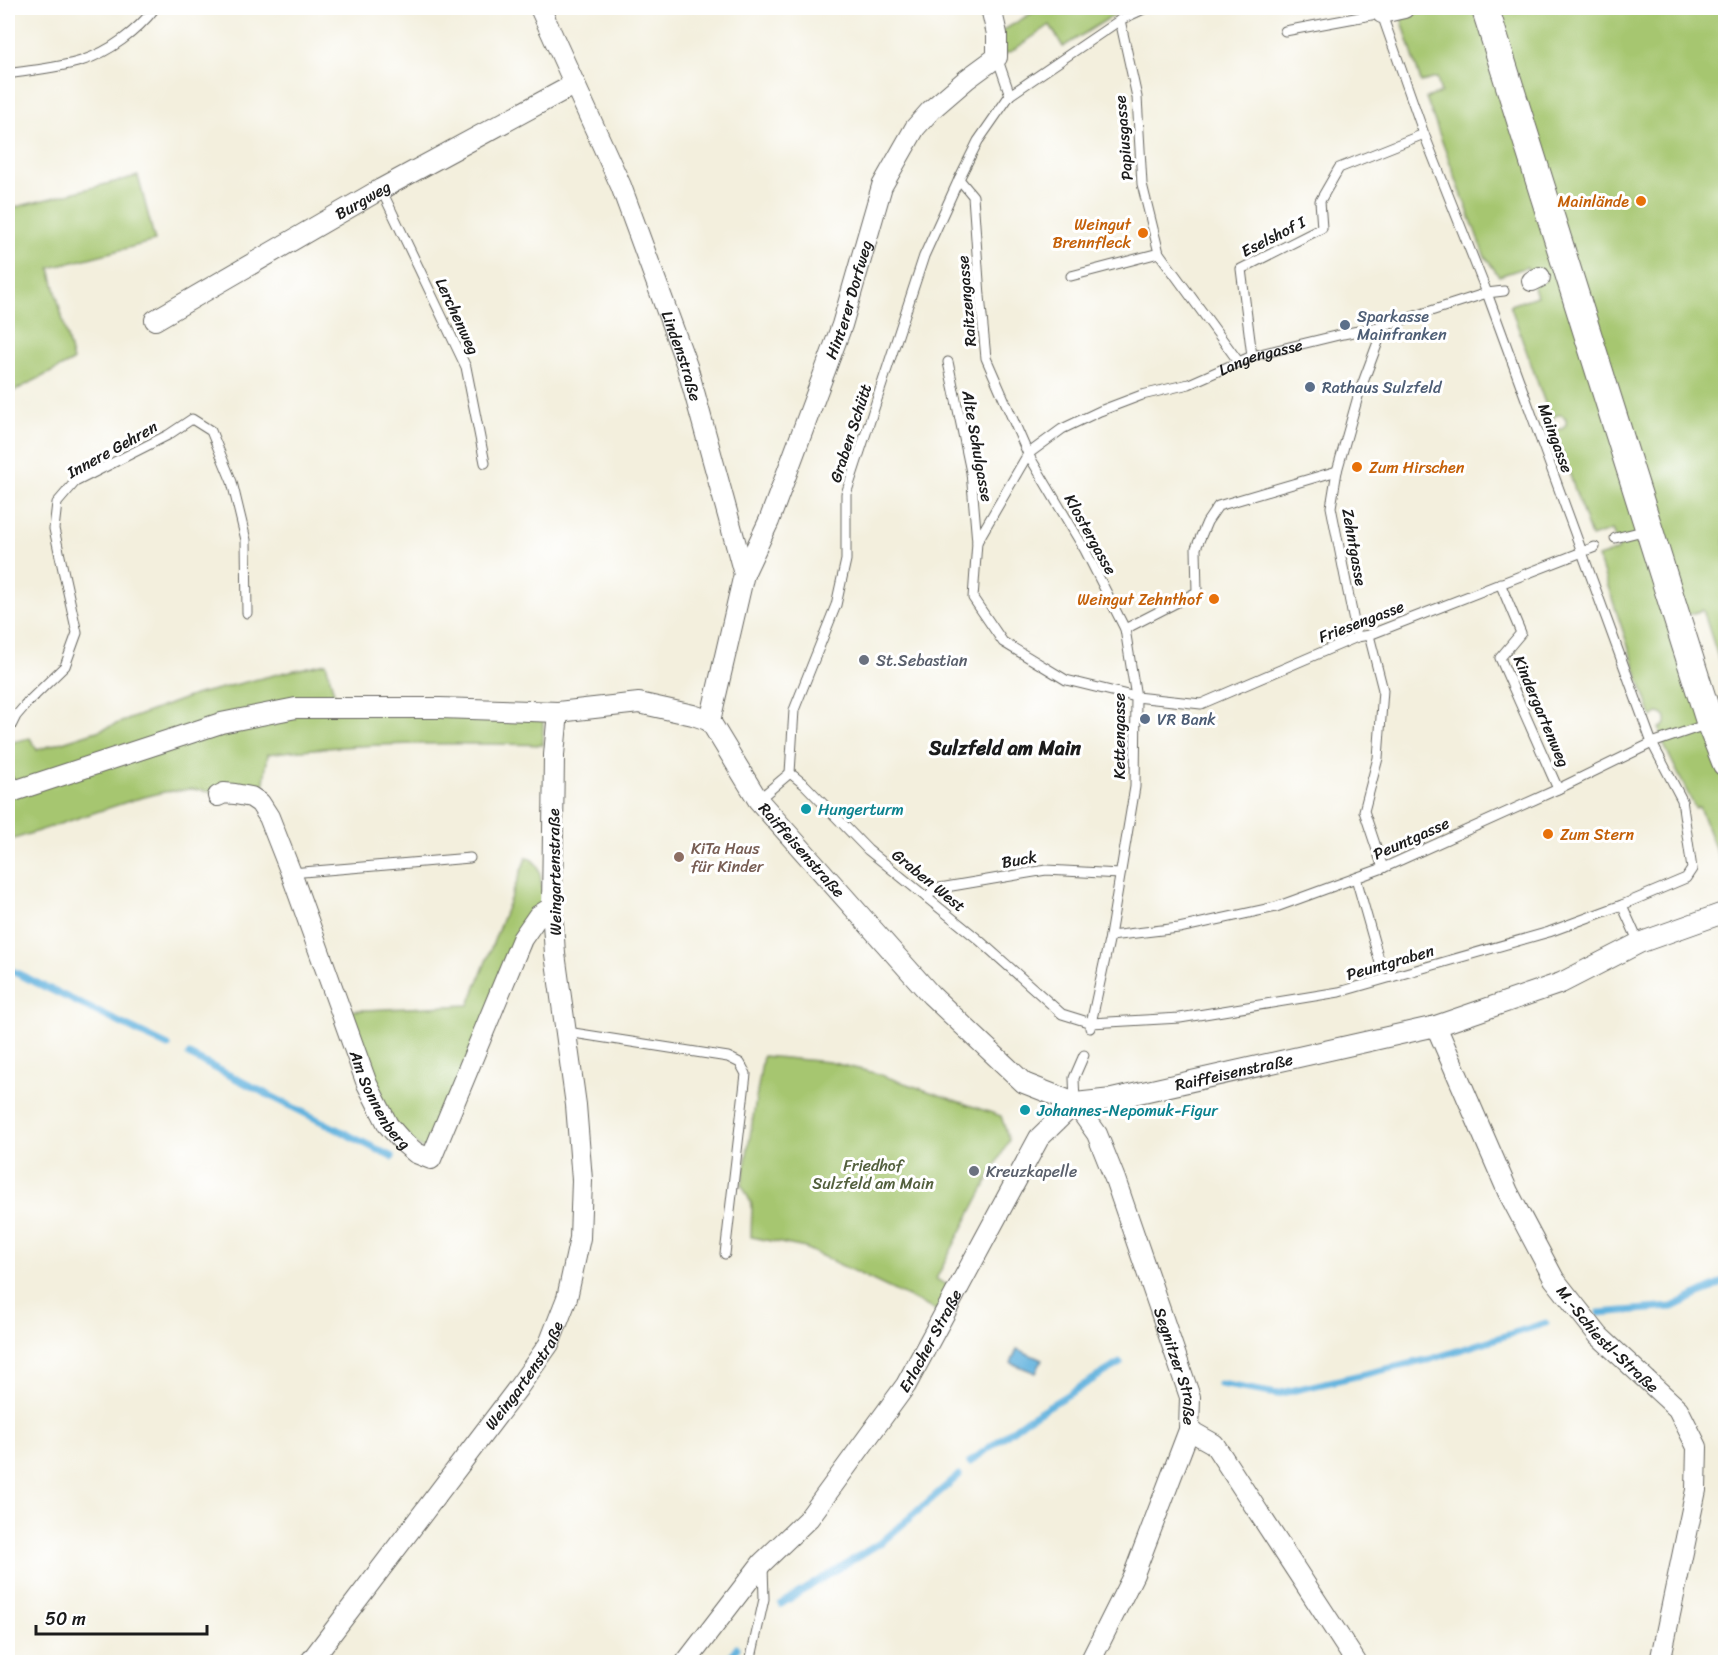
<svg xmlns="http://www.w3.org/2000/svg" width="1733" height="1670" font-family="Sriracha,sans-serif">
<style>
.green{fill:#a6c66f;stroke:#617146;stroke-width:1.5}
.water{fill:#63b3de;stroke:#40687d;stroke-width:1.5}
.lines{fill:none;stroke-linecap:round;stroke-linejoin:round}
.stream{stroke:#63b3de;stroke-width:7}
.service-casing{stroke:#676660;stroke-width:11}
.minor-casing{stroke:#676660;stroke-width:22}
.secondary-casing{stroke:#676660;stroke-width:29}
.service{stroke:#fff;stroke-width:9}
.minor{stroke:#fff;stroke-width:20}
.secondary{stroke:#fff;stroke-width:27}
.food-dot{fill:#e8710a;stroke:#fff;stroke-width:2}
.service-dot{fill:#5c6f8a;stroke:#fff;stroke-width:2}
.worship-dot{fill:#6b7280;stroke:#fff;stroke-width:2}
.culture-dot{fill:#0f9aa8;stroke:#fff;stroke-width:2}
.education-dot{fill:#8d6e63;stroke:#fff;stroke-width:2}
.labels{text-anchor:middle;stroke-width:6;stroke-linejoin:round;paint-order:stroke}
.street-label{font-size:16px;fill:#1c1c1c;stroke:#fff}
.food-label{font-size:16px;fill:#c56008;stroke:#fff;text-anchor:end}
.service-label{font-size:16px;fill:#4e5e75;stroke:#fff;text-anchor:start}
.worship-label{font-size:16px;fill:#5b616d;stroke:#fff;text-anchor:start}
.culture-label{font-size:16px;fill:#0d838f;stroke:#fff;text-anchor:start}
.education-label{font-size:16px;fill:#785e54;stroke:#fff;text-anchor:start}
.park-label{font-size:16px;fill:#53603d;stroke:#fff}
.quarter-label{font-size:20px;font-weight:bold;fill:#1c1c1c;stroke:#fff}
</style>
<rect width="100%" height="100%" fill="#fff"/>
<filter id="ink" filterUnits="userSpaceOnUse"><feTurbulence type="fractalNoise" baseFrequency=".0167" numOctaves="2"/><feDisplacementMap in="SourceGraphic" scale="12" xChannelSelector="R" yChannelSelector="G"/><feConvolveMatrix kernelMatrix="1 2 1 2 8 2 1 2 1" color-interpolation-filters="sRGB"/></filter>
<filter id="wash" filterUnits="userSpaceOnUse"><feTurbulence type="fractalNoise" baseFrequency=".008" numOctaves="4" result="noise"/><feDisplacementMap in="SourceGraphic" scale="24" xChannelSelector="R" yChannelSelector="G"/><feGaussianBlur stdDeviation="1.35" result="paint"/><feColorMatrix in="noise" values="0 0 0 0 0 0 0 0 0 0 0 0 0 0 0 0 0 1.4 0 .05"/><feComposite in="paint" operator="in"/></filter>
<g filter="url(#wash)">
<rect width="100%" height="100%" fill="#f3efdd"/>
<!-- green -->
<g class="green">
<path d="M 1040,8 L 1125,8 L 1063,47 L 1050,25 L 1012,51 L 997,57 L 997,34 Z"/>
<path d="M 1398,8 L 1725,8 L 1725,679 L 1703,610 L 1678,618 L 1725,763 L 1726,867 L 1723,868 L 1699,807 L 1695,808 L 1664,745 L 1659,728 L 1662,727 L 1666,723 C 1667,717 1664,714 1658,713 L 1652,717 L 1598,557 L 1619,550 L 1612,530 L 1591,537 L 1553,425 L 1557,429 L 1562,429 L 1566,425 L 1566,419 C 1563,414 1558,414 1553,417 L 1552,423 L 1510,305 L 1537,296 L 1527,267 L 1499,276 L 1484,255 L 1426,98 L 1441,93 L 1437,78 L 1421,82 Z"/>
<path d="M 138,176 L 155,241 L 50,268 L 73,361 L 8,394 L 8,209 Z"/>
<path d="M 326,663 L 337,704 L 543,714 L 543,745 C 451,743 359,742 268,754 L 261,802 L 218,795 L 209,791 L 191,789 L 164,792 L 133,800 L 8,841 L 8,743 L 30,738 L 37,750 L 100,730 L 194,695 L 286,672 Z"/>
<path d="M 526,858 C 544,859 542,894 543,907 L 430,1155 L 390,1123 L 345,1011 L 469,1005 Z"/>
<path d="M 763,1056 L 829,1062 L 875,1073 L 1001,1116 L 1009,1140 L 936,1279 L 950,1286 L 937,1311 L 805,1248 L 751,1237 L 752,1205 L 742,1185 Z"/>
</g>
<!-- water -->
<path class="water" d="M 1017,1349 L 1042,1360 L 1036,1373 L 1011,1363 Z"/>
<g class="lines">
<!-- stream -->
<g class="stream">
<path d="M 8,969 L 168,1046"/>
<path d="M 189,1055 L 392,1157"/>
<path d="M 1599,1313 L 1672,1307 L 1726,1281"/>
<path d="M 1220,1384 L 1277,1394 L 1431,1359 L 1546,1323"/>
<path d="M 970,1462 L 1026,1420 L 1120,1363"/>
<path d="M 781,1604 L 883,1541 L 959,1475"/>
<path d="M 727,1662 L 737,1648"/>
</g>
</g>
</g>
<g filter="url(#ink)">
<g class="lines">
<defs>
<g id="service">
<path d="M 1120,20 L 1137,97 L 1142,184 L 1159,253 L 1238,361"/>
<path d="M 1285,31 L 1382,13"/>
<path d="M 997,57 L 1010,95"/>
<path d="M 8,74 C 32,70 58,68 81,61 C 110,52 137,31 155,8"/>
<path d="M 959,179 L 973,196 L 980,296 L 986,358 L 1028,454 L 1085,550 L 1125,629 L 1136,697 L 1135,787 L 1110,936 L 1090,1028"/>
<path d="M 381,189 L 466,367 L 485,463"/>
<path d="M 1071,276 L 1159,253"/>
<path d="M 1252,356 L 1241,269 L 1322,228 L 1320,201 L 1339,168 L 1424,134"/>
<path d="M 948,362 L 971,472 L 977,542 L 973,598 L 1003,642 L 1066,680 L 1136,697 L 1201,704 L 1357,637 L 1369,635 L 1595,547"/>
<path d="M 1615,538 L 1647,530"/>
<path id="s1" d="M 977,542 L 1028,454 L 1062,429 L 1100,411 L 1142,395 L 1189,384 L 1252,356 L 1343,334 L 1384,326 L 1487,293 L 1504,291"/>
<path d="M 1500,583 L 1521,633 L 1500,658 L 1558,789"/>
<path d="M 1125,629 L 1197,592 L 1196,548 L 1207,522 L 1218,506 L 1337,471"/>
<path d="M 1369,635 L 1383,690 L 1378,758 L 1364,811 L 1383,868"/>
<path d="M 1357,637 L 1331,507 L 1337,471 L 1359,393 L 1384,326"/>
<path d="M 8,732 L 16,716 L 28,702 L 65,666 L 77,633 L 54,529 L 57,503 L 75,482 L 168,435 L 192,419 L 211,431 L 232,482 L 246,540 L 247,613"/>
<path d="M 8,771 L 13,781 L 20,789"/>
<path d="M 790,773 L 805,785 L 868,850 L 979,940 L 1062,1014 L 1091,1023 L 1180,1018 L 1339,992 L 1549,932 L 1622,905 L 1686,878 L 1692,869 L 1682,800 L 1652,743 L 1487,293 L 1424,134 L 1381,12"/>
<path d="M 790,773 L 794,710 L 836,605 L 846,560 L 846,494 L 924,256 L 959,179 L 978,141 L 1010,95 L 1120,20 L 1146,8"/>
<path d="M 758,800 L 790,773"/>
<path d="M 291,873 L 470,858"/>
<path d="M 1356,878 L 1382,970"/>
<path d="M 927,898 L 934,889 L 1046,870 L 1120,874"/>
<path d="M 1622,905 L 1639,943"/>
<path d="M 1110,936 L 1179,928 L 1276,907 L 1383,868 L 1558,789 L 1652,743 L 1708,724"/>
<path d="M 567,1032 L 728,1057 L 740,1063 L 746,1074 L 725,1254"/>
<path d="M 1075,1103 L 1074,1078 L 1084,1055"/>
<path d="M 750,1662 L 764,1599 L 763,1566"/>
</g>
<g id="minor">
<path id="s2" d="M 540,8 L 621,186 L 687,366 L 744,574 L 710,721"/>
<path d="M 1382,13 L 1404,8"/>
<path d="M 1532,281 L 1540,277"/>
<path id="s3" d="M 155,320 L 381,189 L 575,84"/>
<path id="s4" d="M 744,574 L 769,521 L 842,325 L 882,186 L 915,128 L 931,110 L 967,79 L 997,57 L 997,34 L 991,8"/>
<path id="s5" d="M 710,721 L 758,800 L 931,995 L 1024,1083 L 1075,1103 L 1112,1099 L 1436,1026 L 1561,983 L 1639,943 L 1726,912"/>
<path d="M 8,793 L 221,723 L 296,708 L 440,708 L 558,712 L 639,703 L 693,715 L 710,721"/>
<path id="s6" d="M 218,796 L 224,793 L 235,794 L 251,797 L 260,803 L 269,817 L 291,873 L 367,1084 L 388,1125 L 403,1142 L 416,1153 L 431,1159 L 522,939 L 538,916 L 552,907"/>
<path id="s7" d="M 1436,1026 L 1508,1192 L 1554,1279 L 1599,1336 L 1678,1409 L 1697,1447 L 1696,1490 L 1660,1662"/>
<path id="s8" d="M 1075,1103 L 1097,1134 L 1115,1179 L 1190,1397 L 1189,1430 L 1134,1574 L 1090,1662"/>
<path d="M 1189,1430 L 1214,1444 L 1356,1662"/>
<path id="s9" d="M 310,1662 L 518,1388 L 549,1344 L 567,1298 L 580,1238 L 582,1180 L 576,1105 L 555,954 L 552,907 L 554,755 L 558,712"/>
<path id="s10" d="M 686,1662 L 762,1563 L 809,1518 L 906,1385 L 1039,1138 L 1075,1103"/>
</g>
<path id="secondary" d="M 1485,8 L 1710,723 L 1726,763"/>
</defs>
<!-- service casing -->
<use href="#service" class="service-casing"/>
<!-- minor casing -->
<use href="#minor" class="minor-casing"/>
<!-- secondary casing -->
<use href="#secondary" class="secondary-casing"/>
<!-- service -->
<use href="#service" class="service"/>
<!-- minor -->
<use href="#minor" class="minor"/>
<!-- secondary -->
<use href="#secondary" class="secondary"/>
</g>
</g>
<!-- markers -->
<g class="food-dot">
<circle cx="1641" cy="201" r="6"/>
<circle cx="1143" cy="233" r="6"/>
<circle cx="1357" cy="467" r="6"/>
<circle cx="1214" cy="599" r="6"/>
<circle cx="1548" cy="834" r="6"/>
</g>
<g class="service-dot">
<circle cx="1345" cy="325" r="6"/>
<circle cx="1310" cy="387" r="6"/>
<circle cx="1145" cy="719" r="6"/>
</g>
<g class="worship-dot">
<circle cx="864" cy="660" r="6"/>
<circle cx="974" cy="1171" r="6"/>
</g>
<g class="culture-dot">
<circle cx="806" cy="809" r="6"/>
<circle cx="1025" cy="1110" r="6"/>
</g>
<circle class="education-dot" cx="679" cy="857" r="6"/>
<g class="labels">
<!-- street labels -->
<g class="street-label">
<text transform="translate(1123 138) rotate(-95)" y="6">Papiusgasse</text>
<text dy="6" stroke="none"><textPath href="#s3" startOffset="240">Burgweg</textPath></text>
<text transform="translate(1273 236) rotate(-27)" y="6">Eselshof I</text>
<text dy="6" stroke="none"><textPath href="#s4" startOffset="294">Hinterer Dorfweg</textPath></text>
<text transform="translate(966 301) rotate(-95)" y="6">Raitzengasse</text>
<text transform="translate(458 316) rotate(65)" y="6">Lerchenweg</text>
<text dy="6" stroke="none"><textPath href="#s2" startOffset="376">Lindenstraße</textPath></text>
<text dy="6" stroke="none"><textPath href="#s1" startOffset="356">Langengasse</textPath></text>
<text transform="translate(850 433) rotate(-72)" y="6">Graben Schütt</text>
<text transform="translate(1556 438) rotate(70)" y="6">Maingasse</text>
<text transform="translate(978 446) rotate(80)" y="6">Alte Schulgasse</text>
<text transform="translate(112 449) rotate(-29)" y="6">Innere Gehren</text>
<text transform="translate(1091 534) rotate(61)" y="6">Klostergasse</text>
<text transform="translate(1355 547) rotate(80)" y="6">Zehntgasse</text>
<text transform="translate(1361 621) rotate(-21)" y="6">Friesengasse</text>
<text transform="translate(1542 711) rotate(67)" y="6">Kindergartenweg</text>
<text transform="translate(1119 736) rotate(-90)" y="6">Kettengasse</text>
<text transform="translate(1411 838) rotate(-24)" y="6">Peuntgasse</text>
<text dy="6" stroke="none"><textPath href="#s5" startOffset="159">Raiffeisenstraße</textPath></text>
<text transform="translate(1019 859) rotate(-10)" y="6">Buck</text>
<text transform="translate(554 872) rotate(-91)" y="6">Weingartenstraße</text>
<text transform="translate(929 880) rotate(39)" y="6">Graben West</text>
<text transform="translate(1390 962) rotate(-16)" y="6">Peuntgraben</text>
<text dy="6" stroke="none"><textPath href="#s5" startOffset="698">Raiffeisenstraße</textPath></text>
<text dy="6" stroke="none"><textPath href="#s6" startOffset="366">Am Sonnenberg</textPath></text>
<text dy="6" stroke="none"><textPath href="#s7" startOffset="360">M.-Schiestl-Straße</textPath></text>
<text dy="6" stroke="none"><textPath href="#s10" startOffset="405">Erlacher Straße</textPath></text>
<text dy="6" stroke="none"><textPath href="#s8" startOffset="284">Segnitzer Straße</textPath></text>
<text dy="6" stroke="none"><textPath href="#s9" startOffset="358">Weingartenstraße</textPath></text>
</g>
<!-- food labels -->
<g class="food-label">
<text x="1629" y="207">Mainlände</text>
<text x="1131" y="230">Weingut<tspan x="1131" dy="18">Brennfleck</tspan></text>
<text x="1369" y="473" text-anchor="start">Zum Hirschen</text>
<text x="1202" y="605">Weingut Zehnthof</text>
<text x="1560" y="840" text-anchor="start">Zum Stern</text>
</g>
<!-- service labels -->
<g class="service-label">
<text x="1357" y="322">Sparkasse<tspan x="1357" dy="18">Mainfranken</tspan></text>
<text x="1322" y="393">Rathaus Sulzfeld</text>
<text x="1157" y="725">VR Bank</text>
</g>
<!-- worship labels -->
<g class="worship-label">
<text x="876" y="666">St.Sebastian</text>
<text x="986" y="1177">Kreuzkapelle</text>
</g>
<!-- culture labels -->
<g class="culture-label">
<text x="818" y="815">Hungerturm</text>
<text x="1037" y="1116">Johannes-Nepomuk-Figur</text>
</g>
<!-- education labels -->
<g class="education-label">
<text x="691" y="854">KiTa Haus<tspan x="691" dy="18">für Kinder</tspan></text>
</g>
<!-- park labels -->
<g class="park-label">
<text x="873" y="1171">Friedhof<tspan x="873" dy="18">Sulzfeld am Main</tspan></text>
</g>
<!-- quarter labels -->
<g class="quarter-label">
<text x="1005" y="755">Sulzfeld am Main</text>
</g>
</g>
<!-- margin -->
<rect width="1733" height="1670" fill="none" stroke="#fff" stroke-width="30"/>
<!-- scale -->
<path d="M36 1625v9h171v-9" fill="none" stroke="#1c1c1c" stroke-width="3"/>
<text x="45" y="1625" font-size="18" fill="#1c1c1c" stroke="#ffffff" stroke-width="4.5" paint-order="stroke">50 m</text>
</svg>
